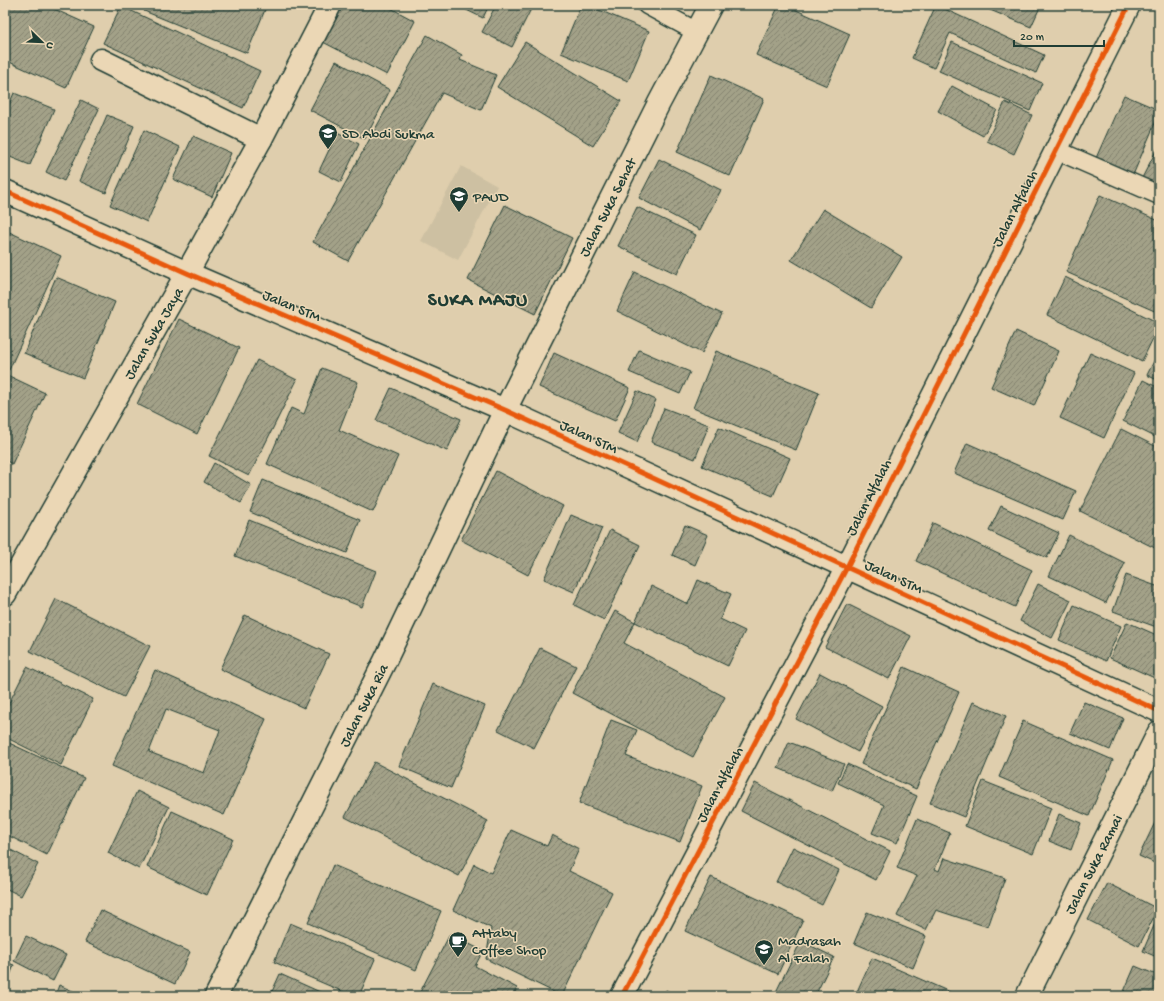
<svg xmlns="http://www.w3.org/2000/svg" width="1164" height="1001" font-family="'Gochi Hand',sans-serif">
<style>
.built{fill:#cdc0a2}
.building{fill:url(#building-hatch);stroke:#1f3d34;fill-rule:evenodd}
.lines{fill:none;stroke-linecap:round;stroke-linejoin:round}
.service-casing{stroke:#1f3d34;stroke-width:21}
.minor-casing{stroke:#1f3d34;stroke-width:25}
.tertiary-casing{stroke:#1f3d34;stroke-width:25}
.service{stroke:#ebd7b5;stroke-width:18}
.minor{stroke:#ebd7b5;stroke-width:22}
.tertiary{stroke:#ebd7b5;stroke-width:22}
.cycleway-casing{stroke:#ebd7b5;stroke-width:8}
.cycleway{stroke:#e8590c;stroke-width:5}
.labels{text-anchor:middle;stroke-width:3;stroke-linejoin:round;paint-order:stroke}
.poi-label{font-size:15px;fill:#1f3d34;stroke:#ebd7b5;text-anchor:start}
.street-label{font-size:15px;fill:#1f3d34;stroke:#ebd7b5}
.district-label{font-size:19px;font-weight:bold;letter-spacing:1px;fill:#1f3d34;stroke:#ebd7b5}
</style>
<defs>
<pattern id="building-hatch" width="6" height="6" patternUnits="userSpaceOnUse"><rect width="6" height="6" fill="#a3a188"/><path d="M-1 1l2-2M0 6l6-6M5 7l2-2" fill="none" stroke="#848470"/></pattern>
</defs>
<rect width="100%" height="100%" fill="#dfcead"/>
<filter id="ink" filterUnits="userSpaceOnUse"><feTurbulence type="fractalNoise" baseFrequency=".025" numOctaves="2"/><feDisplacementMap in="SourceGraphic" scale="8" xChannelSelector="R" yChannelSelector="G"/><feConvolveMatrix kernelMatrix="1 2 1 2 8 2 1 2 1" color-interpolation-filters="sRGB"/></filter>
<g filter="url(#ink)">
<!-- built -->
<path class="built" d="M 461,166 L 497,186 L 458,260 L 421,241 Z"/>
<!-- building -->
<g class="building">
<path d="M 5,5 L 45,5 L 94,27 L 66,88 L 5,60 Z"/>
<path d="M 146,5 L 267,5 L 247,53 L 144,11 Z"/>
<path d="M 340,5 L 385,5 L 415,21 L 387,75 L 321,41 Z"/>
<path d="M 456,5 L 489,5 L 483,18 Z"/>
<path d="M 496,5 L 533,5 L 512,47 L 482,32 Z"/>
<path d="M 581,5 L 587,5 L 649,31 L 628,81 L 561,53 Z"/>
<path d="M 779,5 L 785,5 L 850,34 L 827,86 L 756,55 Z"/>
<path d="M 936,5 L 1044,55 L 1036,73 L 950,33 L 934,68 L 912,58 Z"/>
<path d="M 978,5 L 1041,5 L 1031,27 Z"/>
<path d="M 121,6 L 260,71 L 243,108 L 103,43 Z"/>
<path d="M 427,35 L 462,55 L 460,60 L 496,75 L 481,110 L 442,93 L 348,261 L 313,242 Z"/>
<path d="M 525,42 L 621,101 L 593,146 L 497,87 Z"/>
<path d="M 952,42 L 1042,83 L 1030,111 L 939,71 Z"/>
<path d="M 336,61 L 390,90 L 365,139 L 310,110 Z"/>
<path d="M 711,75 L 764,99 L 730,176 L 677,152 Z"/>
<path d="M 952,86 L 997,110 L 983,136 L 938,111 Z"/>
<path d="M 14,93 L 54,109 L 30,165 L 5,155 L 5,114 Z"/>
<path d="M 1124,95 L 1159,110 L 1159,114 L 1133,175 L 1096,158 Z"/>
<path d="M 81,100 L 99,109 L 64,181 L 46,172 Z"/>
<path d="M 1005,102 L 1032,115 L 1014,154 L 987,141 Z"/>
<path d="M 107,115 L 134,126 L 106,193 L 79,181 Z"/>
<path d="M 144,130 L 180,147 L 147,222 L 110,205 Z"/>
<path d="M 337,133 L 359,144 L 341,182 L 319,171 Z"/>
<path d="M 193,136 L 231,153 L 212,197 L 173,179 Z"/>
<path d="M 1159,145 L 1159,187 L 1142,178 Z"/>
<path d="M 659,159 L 721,190 L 700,230 L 639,198 Z"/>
<path d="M 1100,195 L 1159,221 L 1159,313 L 1066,272 Z"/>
<path d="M 505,205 L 572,238 L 535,314 L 468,280 Z"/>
<path d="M 637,207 L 696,235 L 677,274 L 618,246 Z"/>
<path d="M 823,209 L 902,257 L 871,308 L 791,260 Z"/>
<path d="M 5,230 L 61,256 L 9,370 L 5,368 Z"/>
<path d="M 635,272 L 722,314 L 702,353 L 617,311 Z"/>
<path d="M 56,277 L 115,302 L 83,378 L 24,353 Z"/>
<path d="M 1065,277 L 1159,323 L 1159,326 L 1142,361 L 1047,315 Z"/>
<path d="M 179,319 L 239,348 L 197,434 L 137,404 Z"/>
<path d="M 1016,331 L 1059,351 L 1034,406 L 991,387 Z"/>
<path d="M 639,350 L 690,372 L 680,394 L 629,372 Z"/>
<path d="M 716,351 L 819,393 L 796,450 L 693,408 Z"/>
<path d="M 1159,351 L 1159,381 L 1147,375 Z"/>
<path d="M 554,353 L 630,388 L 615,421 L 539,387 Z"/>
<path d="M 1090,353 L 1134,373 L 1104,438 L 1060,418 Z"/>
<path d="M 257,360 L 297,380 L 249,476 L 209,456 Z"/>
<path d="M 322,368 L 358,382 L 339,430 L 398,456 L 373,512 L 267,464 L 291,408 L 304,414 Z"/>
<path d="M 5,374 L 45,393 L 12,464 L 5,460 Z"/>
<path d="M 1143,380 L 1159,388 L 1159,439 L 1123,421 Z"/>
<path d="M 391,388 L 461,419 L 447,451 L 376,420 Z"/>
<path d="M 637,391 L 656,400 L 637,442 L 618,433 Z"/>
<path d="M 664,408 L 709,425 L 695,459 L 651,442 Z"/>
<path d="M 719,427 L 790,458 L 773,496 L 702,466 Z"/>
<path d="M 1121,429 L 1159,448 L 1159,550 L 1080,511 Z"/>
<path d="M 967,443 L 1076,491 L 1063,520 L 954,473 Z"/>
<path d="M 214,463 L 251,485 L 241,503 L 204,482 Z"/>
<path d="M 496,471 L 563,506 L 528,575 L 461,540 Z"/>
<path d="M 263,480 L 360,520 L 347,553 L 250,512 Z"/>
<path d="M 1001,506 L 1059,533 L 1047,558 L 989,531 Z"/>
<path d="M 571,515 L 602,528 L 574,592 L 544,579 Z"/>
<path d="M 249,520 L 376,571 L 362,607 L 235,556 Z"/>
<path d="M 933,523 L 1032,570 L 1015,607 L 916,561 Z"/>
<path d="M 685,525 L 708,535 L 695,565 L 672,555 Z"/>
<path d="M 610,530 L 640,545 L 604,620 L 574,605 Z"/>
<path d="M 1069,535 L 1125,563 L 1106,603 L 1049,576 Z"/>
<path d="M 1126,575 L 1159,587 L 1159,628 L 1113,611 Z"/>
<path d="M 698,580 L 731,594 L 720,619 L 745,631 L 728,666 L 635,622 L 651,586 L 688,604 Z"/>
<path d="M 1038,584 L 1071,600 L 1052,638 L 1020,621 Z"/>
<path d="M 56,599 L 150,646 L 124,697 L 30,651 Z"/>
<path d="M 847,604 L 911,636 L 889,679 L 825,647 Z"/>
<path d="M 1074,605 L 1121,626 L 1106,661 L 1059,640 Z"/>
<path d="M 615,611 L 635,622 L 624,643 L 725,697 L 693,757 L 572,693 Z"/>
<path d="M 245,615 L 329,654 L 304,708 L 220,669 Z"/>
<path d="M 1127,622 L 1159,636 L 1159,680 L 1110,658 Z"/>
<path d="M 540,648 L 576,666 L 534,748 L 498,730 Z"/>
<path d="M 27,667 L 93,699 L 61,765 L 5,737 L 5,711 Z"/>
<path d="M 904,667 L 959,692 L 916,789 L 861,764 Z"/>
<path d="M 155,670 L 266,719 L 224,815 L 112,766 ZM 166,709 L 220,730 L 204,773 L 149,752 Z"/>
<path d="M 820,673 L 882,706 L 858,752 L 796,719 Z"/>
<path d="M 433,684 L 485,706 L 451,788 L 399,766 Z"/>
<path d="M 973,702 L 1006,716 L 964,817 L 930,803 Z"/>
<path d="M 1084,702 L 1123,718 L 1110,750 L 1070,733 Z"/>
<path d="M 611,720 L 637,730 L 626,756 L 702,786 L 680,842 L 579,803 Z"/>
<path d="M 1023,721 L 1113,760 L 1089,816 L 999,777 Z"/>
<path d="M 5,741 L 84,778 L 47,855 L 5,834 Z"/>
<path d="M 789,742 L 844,764 L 832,791 L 778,768 Z"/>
<path d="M 374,762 L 488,821 L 459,876 L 345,817 Z"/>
<path d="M 847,764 L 917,796 L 897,843 L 872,833 L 884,805 L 838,783 Z"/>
<path d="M 983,781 L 1051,808 L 1033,854 L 965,826 Z"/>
<path d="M 755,783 L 890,851 L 876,880 L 741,811 Z"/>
<path d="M 137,791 L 169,807 L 139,869 L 108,853 Z"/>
<path d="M 172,811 L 233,839 L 207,895 L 147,867 Z"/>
<path d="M 1059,814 L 1081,823 L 1071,850 L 1049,841 Z"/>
<path d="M 1159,814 L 1159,865 L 1139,856 Z"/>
<path d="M 917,819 L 950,833 L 935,869 L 939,871 L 944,858 L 1005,878 L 988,927 L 936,910 L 926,930 L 897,916 L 917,876 L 897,868 Z"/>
<path d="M 511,830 L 547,846 L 552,835 L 579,849 L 569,871 L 612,892 L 562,996 L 486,959 L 491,928 L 453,910 L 474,864 L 491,873 Z"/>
<path d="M 5,847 L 38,864 L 21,896 L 5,888 Z"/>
<path d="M 793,847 L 839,870 L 822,905 L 776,882 Z"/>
<path d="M 333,865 L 441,911 L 416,970 L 308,923 Z"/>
<path d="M 711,877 L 803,920 L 778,974 L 685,931 Z"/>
<path d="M 1107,883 L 1158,909 L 1139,946 L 1088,920 Z"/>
<path d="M 100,910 L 190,952 L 175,984 L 85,942 Z"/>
<path d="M 867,912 L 926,936 L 913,968 L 854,943 Z"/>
<path d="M 1159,914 L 1159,958 L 1143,951 Z"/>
<path d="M 290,923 L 375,959 L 359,996 L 353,996 L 274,962 Z"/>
<path d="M 450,934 L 483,951 L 475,966 L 517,988 L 513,996 L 418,996 Z"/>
<path d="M 26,936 L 66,955 L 53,981 L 14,961 Z"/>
<path d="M 801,941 L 834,957 L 815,996 L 774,996 Z"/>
<path d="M 872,958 L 959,996 L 855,996 Z"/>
<path d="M 5,962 L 14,965 L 5,989 Z"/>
<path d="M 1135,966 L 1159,976 L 1159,992 L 1157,996 L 1122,996 Z"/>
<path d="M 280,974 L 329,996 L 270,996 Z"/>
<path d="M 59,985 L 84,996 L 55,996 Z"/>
<path d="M 666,990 L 677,996 L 663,996 Z"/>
<path d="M 8,991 L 21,996 L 6,996 Z"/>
</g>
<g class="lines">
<defs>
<g id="service">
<path d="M 647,5 L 697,32"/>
<path d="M 1056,150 L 1159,195"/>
</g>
<g id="minor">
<path d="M 101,60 L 261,139"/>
<path d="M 5,594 L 187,273 L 261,139 L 330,5"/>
<path d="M 216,996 L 385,661 L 505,410 L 659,103 L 711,5"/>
<path d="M 1027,996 L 1159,732"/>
</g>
<g id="tertiary">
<path d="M 5,191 L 187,273 L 505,410 L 1159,711"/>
<path d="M 622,996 L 847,567 L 1129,5"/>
</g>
</defs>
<!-- service casing -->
<use href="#service" class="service-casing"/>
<!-- minor casing -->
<use href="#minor" class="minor-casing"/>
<!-- tertiary casing -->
<use href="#tertiary" class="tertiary-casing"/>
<!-- service -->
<use href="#service" class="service"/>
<!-- minor -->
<use href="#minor" class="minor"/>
<!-- tertiary -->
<use href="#tertiary" class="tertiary"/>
<defs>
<g id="cycleway">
<path d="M 5,191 L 187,273 L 505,410 L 1159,711"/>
<path d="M 622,996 L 847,567 L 1129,5"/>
</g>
</defs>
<!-- cycleway casing -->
<use href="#cycleway" class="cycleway-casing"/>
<!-- cycleway -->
<use href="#cycleway" class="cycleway"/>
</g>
</g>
<!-- icons -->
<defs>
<symbol id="school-pin" viewBox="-11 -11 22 30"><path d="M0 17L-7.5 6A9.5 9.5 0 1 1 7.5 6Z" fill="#1f3d34" stroke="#ebd7b5"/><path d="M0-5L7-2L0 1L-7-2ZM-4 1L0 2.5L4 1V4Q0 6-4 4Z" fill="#fff"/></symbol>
<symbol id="cafe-pin" viewBox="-11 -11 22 30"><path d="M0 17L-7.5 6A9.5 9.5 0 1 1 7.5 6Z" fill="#1f3d34" stroke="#ebd7b5"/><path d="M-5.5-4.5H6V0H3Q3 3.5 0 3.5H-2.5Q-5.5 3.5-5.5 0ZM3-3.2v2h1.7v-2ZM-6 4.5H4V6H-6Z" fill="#fff"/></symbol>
</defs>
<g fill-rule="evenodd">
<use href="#school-pin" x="317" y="122" width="22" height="30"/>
<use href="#school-pin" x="448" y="185" width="22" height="30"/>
<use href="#cafe-pin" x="447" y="930" width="22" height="30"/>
<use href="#school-pin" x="753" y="938" width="22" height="30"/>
</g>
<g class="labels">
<!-- poi labels -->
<g class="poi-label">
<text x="342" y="138">SD Abdi Sukma</text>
<text x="473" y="201">PAUD</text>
<text x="472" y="937">Attaby<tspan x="472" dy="17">Coffee Shop</tspan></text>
<text x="778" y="945">Madrasah<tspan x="778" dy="17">Al Falah</tspan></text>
</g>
<!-- street labels -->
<g class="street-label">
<text transform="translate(607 207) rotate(-63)" y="5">Jalan Suka Sehat</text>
<text transform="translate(1014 208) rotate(-63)" y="5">Jalan Alfalah</text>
<text transform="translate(292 305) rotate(23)" y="5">Jalan STM</text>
<text transform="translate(153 333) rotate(-60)" y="5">Jalan Suka Jaya</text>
<text transform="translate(589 436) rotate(25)" y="5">Jalan STM</text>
<text transform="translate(868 497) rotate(-63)" y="5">Jalan Alfalah</text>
<text transform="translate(894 576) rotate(25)" y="5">Jalan STM</text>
<text transform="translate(363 705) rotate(-63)" y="5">Jalan Suka Ria</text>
<text transform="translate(719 784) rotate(-62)" y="5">Jalan Alfalah</text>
<text transform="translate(1093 864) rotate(-63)" y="5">Jalan Suka Ramai</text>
</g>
<!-- district labels -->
<g class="district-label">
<text x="478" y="305">SUKA MAJU</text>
</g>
</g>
<!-- margin -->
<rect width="1164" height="1001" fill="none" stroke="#ebd7b5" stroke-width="20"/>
<rect x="10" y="10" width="1144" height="981" fill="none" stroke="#1f3d34" stroke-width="1.5" filter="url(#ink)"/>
<!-- north arrow -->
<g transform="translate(42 42) rotate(113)" stroke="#ebd7b5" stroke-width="3" paint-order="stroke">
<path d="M0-3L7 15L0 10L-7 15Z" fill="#1f3d34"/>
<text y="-6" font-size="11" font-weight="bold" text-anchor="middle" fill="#1f3d34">U</text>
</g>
<!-- scale -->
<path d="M1014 40v6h90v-6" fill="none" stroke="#1f3d34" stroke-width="2"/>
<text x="1020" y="40" font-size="12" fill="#1f3d34" stroke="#ebd7b5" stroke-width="3" paint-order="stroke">20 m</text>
</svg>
